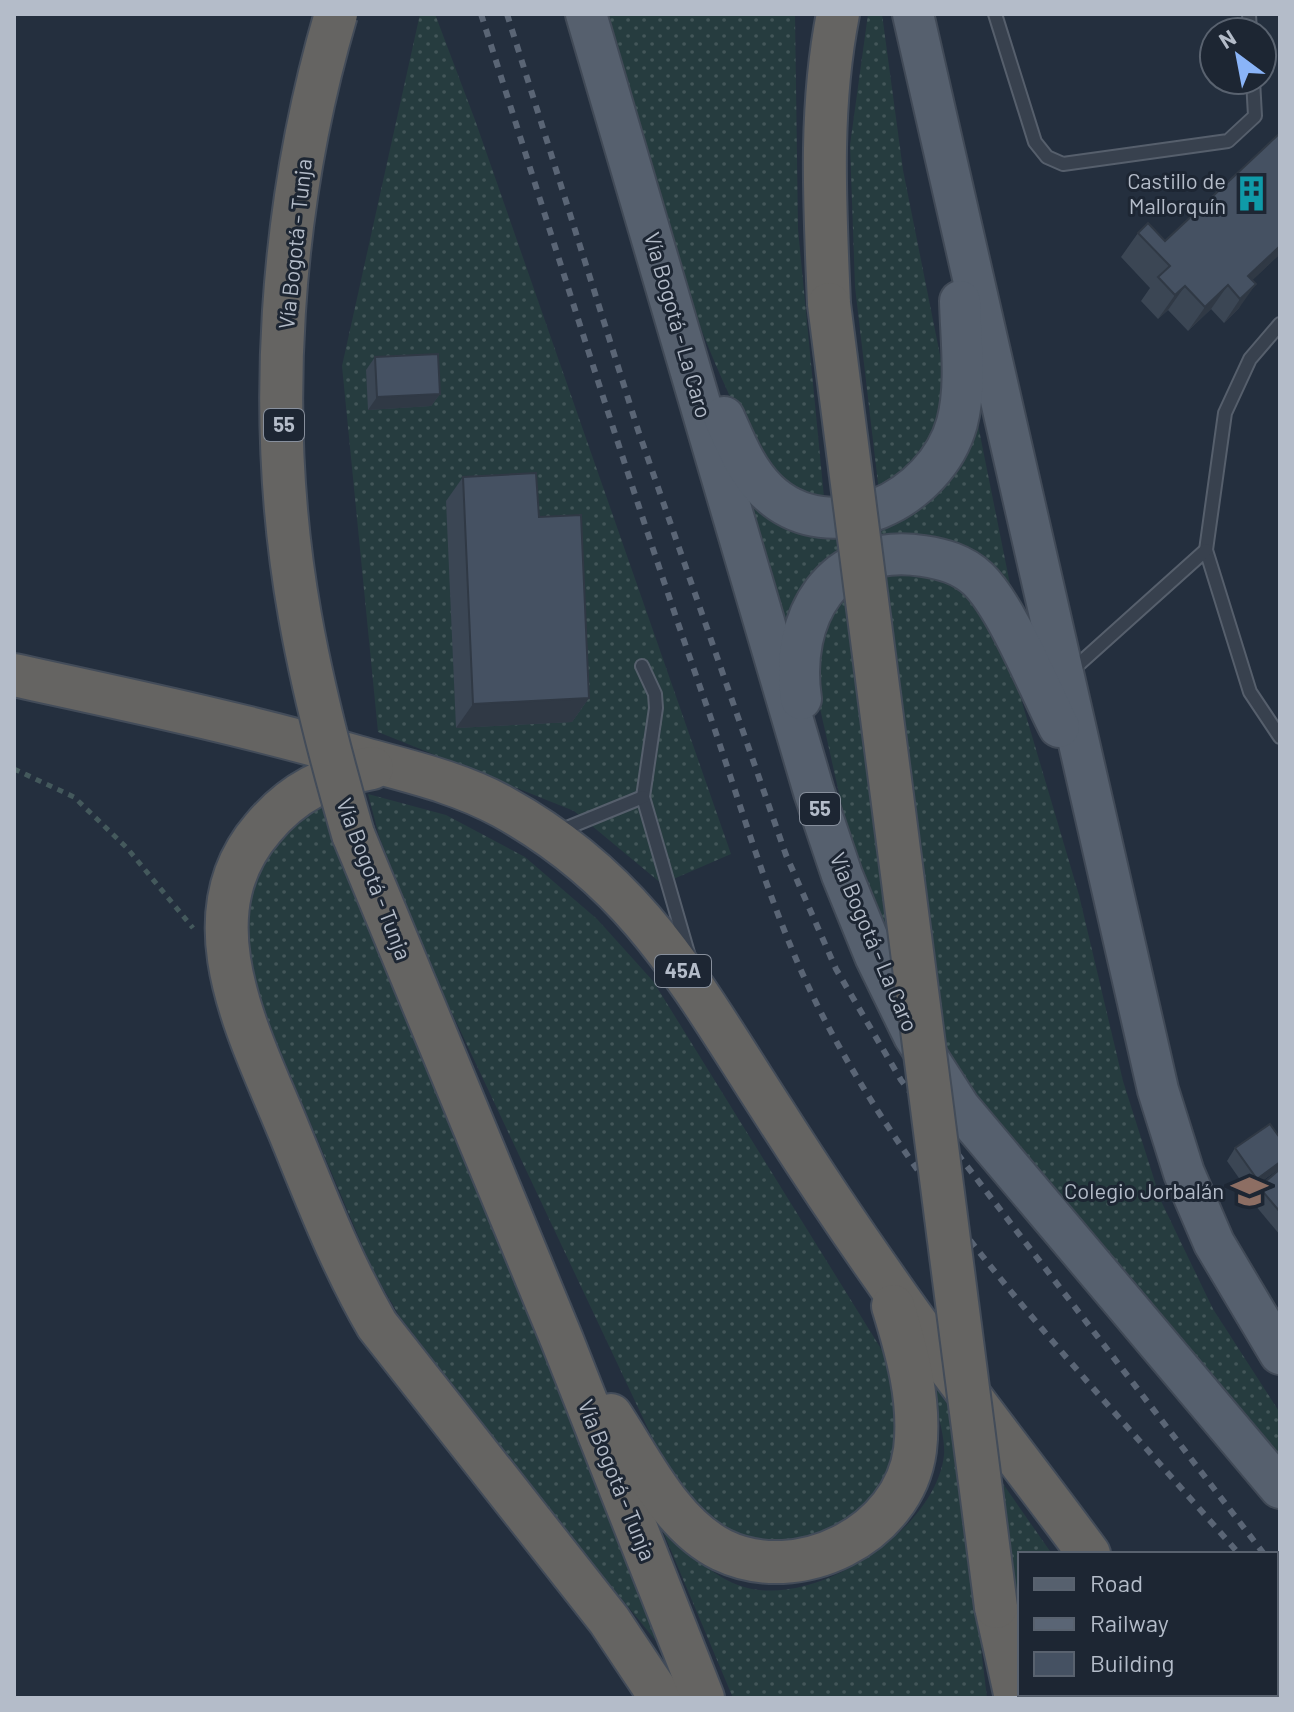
<svg xmlns="http://www.w3.org/2000/svg" width="1294" height="1712" font-family="Barlow,sans-serif">
<style>
.grass{fill:url(#grass-dots)}
.lines{fill:none;stroke-linecap:round;stroke-linejoin:round}
.service-casing{stroke:#565f6c;stroke-width:16}
.primary-casing{stroke:#414a57;stroke-width:44}
.trunk-casing{stroke:#434c59;stroke-width:46}
.path{stroke:#44595c;stroke-width:5;stroke-dasharray:6 6;stroke-linecap:butt}
.service{stroke:#38414e;stroke-width:12}
.primary{stroke:#56606e;stroke-width:40}
.trunk{stroke:#656462;stroke-width:42}
.rail{stroke:#5a6575;stroke-width:6;stroke-dasharray:8 8;stroke-linecap:butt}
.trunk-bridge-casing{stroke:#434c59;stroke-width:46;stroke-linecap:butt}
.trunk-bridge{stroke:#656462;stroke-width:42}
.wall{fill:#3b4654}
.shaded-wall{fill:#303945}
.building{fill:#455162;stroke:#303945;stroke-width:2}
.labels{text-anchor:middle;stroke-width:6;stroke-linejoin:round;paint-order:stroke}
.shield{fill:#1d2633;stroke:#878f9c;stroke-width:2}
.shield-label{font-size:20px;font-weight:bold;fill:#b4bcc9}
.poi-label{font-size:22px;fill:#b4bcc9;stroke:#1d2633;text-anchor:end}
.street-label{font-size:22px;fill:#b4bcc9;stroke:#1d2633}
</style>
<defs>
<pattern id="grass-dots" width="8" height="8" patternUnits="userSpaceOnUse" patternTransform="scale(2)"><rect width="8" height="8" fill="#263c3f"/><path d="M2 2h.1M6 6h.1" fill="none" stroke="#435659" stroke-width="1.8" stroke-linecap="round"/></pattern>
</defs>
<rect width="100%" height="100%" fill="#242f3e"/>
<!-- grass -->
<g class="grass">
<path d="M 420,14 L 435,14 L 475,120 L 731,854 L 662,884 L 574,811 L 378,732 L 342,366 Z"/>
<path d="M 604,14 L 795,14 L 798,229 L 824,497 C 808,493 792,490 780,478 C 753,451 737,412 722,379 C 670,262 639,136 604,14 Z"/>
<path d="M 868,14 L 882,14 L 903,170 L 944,375 L 938,436 L 913,472 L 879,492 L 855,287 L 850,145 Z"/>
<path d="M 974,405 L 1015,609 L 1000,577 L 822,566 L 798,594 L 784,635 L 740,492 L 923,502 C 962,466 966,457 974,405 Z"/>
<path d="M 899,571 L 946,578 L 979,602 L 1009,658 L 1079,895 L 1123,1081 L 1161,1201 L 1213,1309 L 1280,1413 L 1280,1459 L 965,1081 L 897,971 L 849,838 L 815,686 L 825,611 L 850,586 Z"/>
<path d="M 368,794 L 446,815 L 525,857 L 597,919 L 653,981 L 893,1368 C 899,1397 903,1422 896,1452 C 877,1525 774,1574 710,1523 C 698,1513 687,1500 676,1488 L 435,977 L 379,836 Z"/>
<path d="M 324,796 L 686,1678 L 573,1539 L 400,1317 L 373,1271 L 243,963 L 239,934 L 255,860 Z"/>
<path d="M 929,1378 L 1052,1554 L 1020,1554 L 1020,1643 L 981,1648 L 987,1698 L 733,1698 L 651,1503 C 676,1535 699,1570 738,1585 C 810,1613 936,1531 944,1455 C 946,1436 933,1398 929,1378 Z"/>
<path d="M 1040,1694 L 1152,1694 L 1154,1698 L 1041,1698 Z"/>
</g>
<g class="lines">
<defs>
<g id="service">
<path d="M 995,14 L 1035,142 L 1047,157 L 1063,164 L 1228,141 L 1255,116 L 1253,80"/>
<path d="M 1249,14 L 1250,32"/>
<path d="M 1280,324 L 1250,359 L 1225,413 L 1206,550 L 1250,692 L 1280,737"/>
<path d="M 642,666 L 655,694 L 656,708 L 643,797 L 688,953"/>
<path d="M 1069,673 L 1206,550"/>
<path d="M 557,832 L 643,797"/>
</g>
<g id="primary">
<path d="M 586,14 L 814,792 L 842,875 L 875,956 L 914,1036 L 960,1108 L 1280,1488"/>
<path d="M 913,14 L 1158,1090 L 1184,1173 L 1214,1243 L 1280,1354"/>
<path d="M 724,417 C 736,444 746,470 767,491 C 831,552 936,500 957,423 C 967,385 961,340 960,301"/>
<path d="M 801,699 C 789,618 832,542 923,556 C 943,559 962,564 978,579 C 1007,607 1039,688 1059,727"/>
</g>
<g id="trunk">
<path d="M 829,304 C 825,207 819,110 838,14"/>
<path d="M 14,675 C 129,700 244,724 357,757 C 407,771 458,782 503,807 C 639,882 692,986 773,1111 C 808,1166 845,1222 883,1276 C 948,1371 1021,1461 1089,1554"/>
<path d="M 372,768 C 326,776 293,792 263,828 C 185,918 251,1037 289,1131 C 316,1197 341,1263 377,1325 L 609,1620 L 661,1698"/>
<path d="M 353,834 L 562,1340 L 703,1698"/>
<path d="M 611,1415 C 641,1460 671,1525 722,1550 C 798,1587 904,1535 915,1450 C 921,1401 907,1352 893,1306"/>
<path d="M 996,1607 L 1016,1698"/>
<path d="M 1187,1694 L 1190,1698"/>
</g>
</defs>
<!-- service casing -->
<use href="#service" class="service-casing"/>
<!-- primary casing -->
<use href="#primary" class="primary-casing"/>
<!-- trunk casing -->
<use href="#trunk" class="trunk-casing"/>
<!-- path -->
<path class="path" d="M 14,769 L 74,797 L 127,848 L 193,928"/>
<!-- service -->
<use href="#service" class="service"/>
<!-- primary -->
<use href="#primary" class="primary"/>
<!-- trunk -->
<use href="#trunk" class="trunk"/>
<!-- rail -->
<g class="rail">
<path d="M 481,14 C 555,245 626,476 706,704 C 745,816 777,935 835,1039 C 939,1228 1098,1391 1239,1554"/>
<path d="M 507,14 L 638,430 L 786,855 L 836,969 L 901,1080 L 1264,1554"/>
<path d="M 1276,1570 L 1280,1576"/>
<path d="M 1276,1597 L 1280,1601"/>
</g>
<defs>
<g id="trunk-bridge">
<path d="M 336,14 C 280,205 265,419 300,616 C 313,690 332,762 353,834"/>
<path d="M 829,304 L 996,1607"/>
</g>
</defs>
<!-- trunk-bridge casing -->
<use href="#trunk-bridge" class="trunk-bridge-casing"/>
<!-- trunk-bridge -->
<use href="#trunk-bridge" class="trunk-bridge"/>
</g>
<!-- wall -->
<g class="wall">
<path d="M 1280,133 L 1280,254 L 1252,280 L 1239,308 L 1224,323 L 1211,309 L 1188,331 L 1168,310 L 1158,319 L 1141,301 L 1150,288 L 1121,257 L 1138,233 L 1165,241 Z"/>
<path d="M 375,357 L 440,394 L 431,406 L 368,410 L 366,370 Z"/>
<path d="M 463,477 L 539,517 L 589,698 L 572,722 L 456,728 L 446,501 Z"/>
<path d="M 1235,1148 L 1280,1168 L 1248,1191 L 1227,1161 Z"/>
<path d="M 1280,1169 L 1280,1235 L 1250,1199 L 1259,1187 Z"/>
</g>
<!-- shaded-wall -->
<g class="shaded-wall">
<path d="M 1280,246 L 1280,254 L 1237,295 L 1248,276 Z"/>
<path d="M 1256,284 L 1239,308 L 1224,323 L 1240,299 Z"/>
<path d="M 1228,285 L 1211,309 L 1188,331 L 1205,307 Z"/>
<path d="M 1185,286 L 1168,310 L 1158,319 L 1175,295 Z"/>
<path d="M 440,394 L 431,406 L 368,410 L 377,397 Z"/>
<path d="M 589,698 L 572,722 L 456,728 L 473,704 Z"/>
<path d="M 1280,1162 L 1280,1168 L 1248,1191 L 1257,1179 Z"/>
</g>
<!-- building -->
<g class="building">
<path d="M 1280,133 L 1280,246 L 1248,276 L 1256,284 L 1240,299 L 1228,285 L 1205,307 L 1185,286 L 1175,295 L 1158,277 L 1170,266 L 1138,233 L 1148,223 L 1165,241 Z"/>
<path d="M 438,354 L 440,394 L 377,397 L 375,357 Z"/>
<path d="M 536,473 L 539,517 L 581,515 L 589,698 L 473,704 L 463,477 Z"/>
<path d="M 1270,1124 L 1280,1138 L 1280,1162 L 1257,1179 L 1235,1148 Z"/>
<path d="M 1280,1169 L 1280,1212 L 1259,1187 Z"/>
</g>
<!-- icons -->
<defs>
<symbol id="building-bare" viewBox="-9 -9 18 18"><path d="M-4-6H4V6H1V3H-1V6H-4ZM-2.5-4.3h1.7v1.8h-1.7ZM.8-4.3h1.7v1.8H.8ZM-2.5-1h1.7V.8h-1.7ZM.8-1h1.7V.8H.8Z" fill="#0f9aa8" stroke="#1d2633" stroke-width="2.5" paint-order="stroke"/></symbol>
<symbol id="school-bare" viewBox="-9 -9 18 18"><path d="M0-5L7-2L0 1L-7-2ZM-4 1L0 2.5L4 1V4Q0 6-4 4Z" fill="#8d6e63" stroke="#1d2633" stroke-width="2.5" paint-order="stroke"/></symbol>
</defs>
<g fill-rule="evenodd">
<use href="#building-bare" x="1226" y="168" width="51" height="51"/>
<use href="#school-bare" x="1224" y="1166" width="51" height="51"/>
</g>
<g class="labels">
<!-- shield labels -->
<g class="shield">
<rect x="264" y="409" width="40" height="32" rx="6"/>
<rect x="800" y="793" width="40" height="32" rx="6"/>
<rect x="655" y="955" width="56" height="32" rx="6"/>
</g>
<g class="shield-label">
<text x="284" y="432">55</text>
<text x="820" y="816">55</text>
<text x="683" y="978">45A</text>
</g>
<!-- poi labels -->
<g class="poi-label">
<text x="1226" y="189">Castillo de<tspan x="1226" dy="25">Mallorquín</tspan></text>
<text x="1224" y="1199">Colegio Jorbalán</text>
</g>
<!-- street labels -->
<g class="street-label">
<text transform="translate(295 244) rotate(-84)" y="8">Vía Bogotá - Tunja</text>
<text transform="translate(678 325) rotate(74)" y="8">Vía Bogotá - La Caro</text>
<text transform="translate(374 879) rotate(69)" y="8">Vía Bogotá - Tunja</text>
<text transform="translate(874 942) rotate(67)" y="8">Vía Bogotá - La Caro</text>
<text transform="translate(617 1480) rotate(68)" y="8">Vía Bogotá - Tunja</text>
</g>
</g>
<!-- border -->
<rect width="1294" height="1712" fill="none" stroke="#b4bcc9" stroke-width="32"/>
<!-- legend -->
<rect x="1018" y="1552" width="260" height="144" fill="#1d2633" stroke="#59626f" stroke-width="2"/>
<rect x="1034" y="1578" width="40" height="12" fill="#56606e" stroke="#59626f" stroke-width="2"/>
<text x="1090" y="1592" font-size="24" fill="#b4bcc9">Road</text>
<rect x="1034" y="1618" width="40" height="12" fill="#5a6575" stroke="#59626f" stroke-width="2"/>
<text x="1090" y="1632" font-size="24" fill="#b4bcc9">Railway</text>
<rect x="1034" y="1652" width="40" height="24" fill="#455162" stroke="#59626f" stroke-width="2"/>
<text x="1090" y="1672" font-size="24" fill="#b4bcc9">Building</text>
<!-- north arrow -->
<g transform="translate(1238 56) rotate(328)"><circle r="38" fill="#1d2633" stroke="#59626f" stroke-width="2"/>
<path d="M0-6L14 30L0 20L-14 30Z" fill="#8ab4f8"/>
<text y="-12" font-size="22" font-weight="bold" text-anchor="middle" fill="#b4bcc9">N</text>
</g>
</svg>
